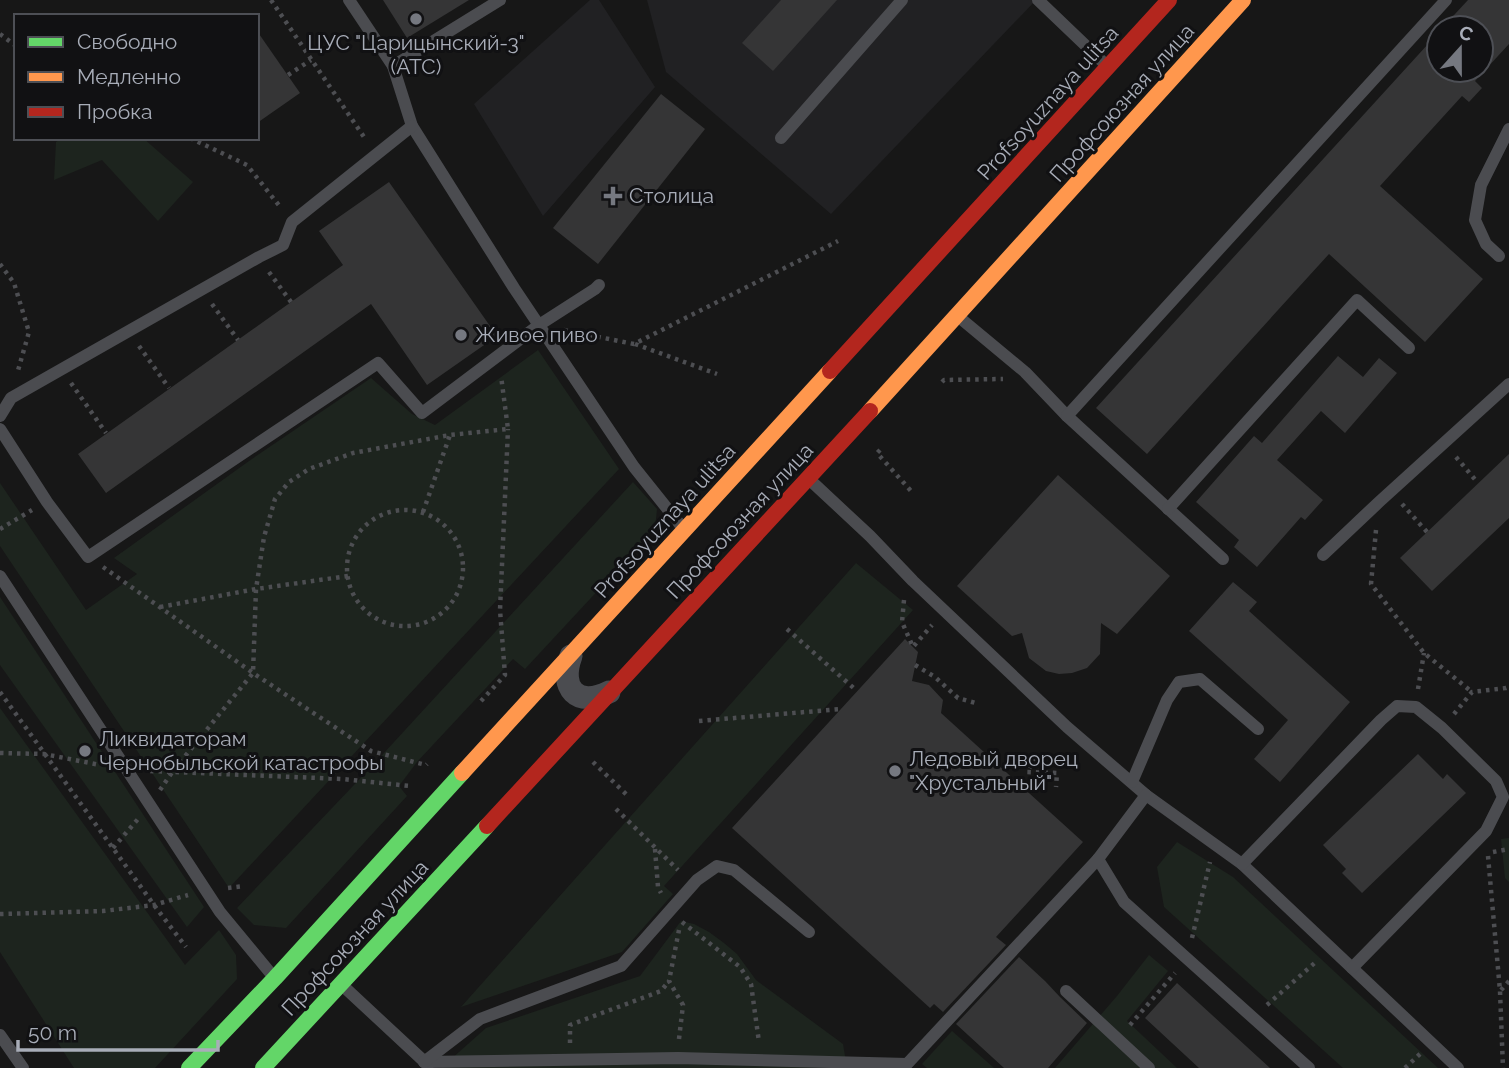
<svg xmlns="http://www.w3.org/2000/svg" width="1509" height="1068" font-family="Raleway,sans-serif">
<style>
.built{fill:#212123}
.green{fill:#1d241e}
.building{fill:#353536}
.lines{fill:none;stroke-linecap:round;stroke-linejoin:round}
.path{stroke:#4d4e52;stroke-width:4.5;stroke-dasharray:3.5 5;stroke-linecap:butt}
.lane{stroke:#4b4c50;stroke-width:12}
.street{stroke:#4b4c50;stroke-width:23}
.fast{stroke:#63d668;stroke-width:16}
.slow{stroke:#ff974d;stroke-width:16}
.jam{stroke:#b3261e;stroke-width:16}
.poi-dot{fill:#757880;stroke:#111113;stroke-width:2.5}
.labels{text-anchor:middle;stroke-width:6;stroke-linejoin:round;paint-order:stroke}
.poi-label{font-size:21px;fill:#a8adb8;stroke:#111113;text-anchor:start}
.street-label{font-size:21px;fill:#a8adb8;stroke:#111113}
</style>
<rect width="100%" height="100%" fill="#171717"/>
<!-- built -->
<g class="built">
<path d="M 590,0 L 599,0 L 655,87 L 543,216 L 474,104 Z"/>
<path d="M 647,0 L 1036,0 L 831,214 L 666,72 Z"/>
</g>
<!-- green -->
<g class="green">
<path d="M 62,138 L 143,138 L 193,182 L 158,221 L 102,160 L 54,180 L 56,142 Z"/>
<path d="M 538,350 L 619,469 L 229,888 L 0,546 L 0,483 L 86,610 L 137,574 L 114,558 L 249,461 L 371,378 L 412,414 L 435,425 Z"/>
<path d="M 633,482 L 657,509 L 655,529 L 525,669 L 513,659 L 417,762 L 399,786 L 407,796 L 286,928 L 254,925 L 237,908 L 372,766 Z"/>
<path d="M 856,563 L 913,610 L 664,886 L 673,894 L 622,952 L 461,1007 Z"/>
<path d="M 0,597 L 204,907 L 187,927 L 0,665 Z"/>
<path d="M 0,708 L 185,965 L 219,930 L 236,955 L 237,979 L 155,1068 L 74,1068 L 0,952 Z"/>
<path d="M 1509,838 L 1509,882 L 1505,878 L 1501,839 Z"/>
<path d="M 1177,842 L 1233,877 L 1438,1068 L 1343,1068 L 1164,907 L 1157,867 Z"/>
<path d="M 681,921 L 694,924 L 709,932 L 724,943 L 737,954 L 756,980 L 843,1044 L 847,1068 L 441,1068 L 486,1028 L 640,976 Z"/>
<path d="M 1149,955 L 1168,971 L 1127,1021 L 1177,1068 L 1055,1068 L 1117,996 Z"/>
<path d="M 952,1031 L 994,1068 L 927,1068 L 922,1064 Z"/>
</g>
<!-- building -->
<g class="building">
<path d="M 383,0 L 469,0 L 407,38 Z"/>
<path d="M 781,0 L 837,0 L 773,71 L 742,43 Z"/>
<path d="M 1468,0 L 1509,0 L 1509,44 L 1475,81 L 1482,88 L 1469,102 L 1462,96 L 1380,186 L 1483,279 L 1425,342 L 1329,254 L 1147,454 L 1096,408 L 1439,32 L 1439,70 L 1481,70 L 1481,28 L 1442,28 Z"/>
<path d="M 257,31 L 300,93 L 257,123 Z"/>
<path d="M 661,94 L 705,129 L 598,264 L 553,228 Z"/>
<path d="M 389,182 L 497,336 L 427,385 L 371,304 L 106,493 L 78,454 L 343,265 L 319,231 Z"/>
<path d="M 1338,356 L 1363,377 L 1379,358 L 1397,373 L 1345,433 L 1321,411 L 1277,460 L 1323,500 L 1305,520 L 1301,517 L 1257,567 L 1234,547 L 1239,540 L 1196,502 L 1254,436 L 1262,443 Z"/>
<path d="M 1509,454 L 1509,518 L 1432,591 L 1400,558 Z"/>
<path d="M 1058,475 L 1170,576 L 1117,634 L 1101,623 L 1100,654 L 1087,668 L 1072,673 L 1059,674 L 1046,671 L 1029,658 L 1022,633 L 1012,636 L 957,586 Z"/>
<path d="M 1233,582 L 1257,602 L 1249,611 L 1350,702 L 1280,782 L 1254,759 L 1288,720 L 1189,631 Z"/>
<path d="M 905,639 L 918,652 L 912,681 L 929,685 L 943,700 L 941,713 L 1083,842 L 996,937 L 1006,945 L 943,1012 L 934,1004 L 930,1008 L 732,828 Z"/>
<path d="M 1418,754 L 1443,779 L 1447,774 L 1466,793 L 1362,893 L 1342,873 L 1346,869 L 1323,845 Z"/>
<path d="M 1019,957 L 1045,981 L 1060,997 L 1087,1023 L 1048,1068 L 1004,1068 L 956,1024 Z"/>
<path d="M 1177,983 L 1212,1015 L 1270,1068 L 1199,1068 L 1145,1018 Z"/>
</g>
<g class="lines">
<!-- path -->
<g class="path">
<path d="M 271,0 L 366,140"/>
<path d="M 0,34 L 16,46"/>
<path d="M 288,75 L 311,60"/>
<path d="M 190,138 L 247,165 L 281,208"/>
<path d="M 0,264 L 14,283 L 29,332 L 17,374"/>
<path d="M 269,272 L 291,302"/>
<path d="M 212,304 L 238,340"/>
<path d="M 564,330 L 634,344 L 838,241"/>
<path d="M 635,344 L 717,374"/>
<path d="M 139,346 L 169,388"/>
<path d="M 942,382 L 944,380 L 1003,379"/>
<path d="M 71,383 L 106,433"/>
<path d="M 880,450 L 877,453 L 911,491"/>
<path d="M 1456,457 L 1478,483"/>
<path d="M 1402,504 L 1427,532"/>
<circle cx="405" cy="568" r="58"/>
<path d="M 423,512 L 450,435"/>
<path d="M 0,529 L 32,510"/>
<path d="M 1376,530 L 1371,584 L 1424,653 L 1472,692"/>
<path d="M 103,567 L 253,673 L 371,751 L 426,765 L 427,764"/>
<path d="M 904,600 L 902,622 L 913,647 L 932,625"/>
<path d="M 160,607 L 256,589 L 348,576"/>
<path d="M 787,629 L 857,691"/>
<path d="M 915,665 L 935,677 L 958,698 L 979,704"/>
<path d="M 1418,689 L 1424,653"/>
<path d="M 0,692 L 154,905 L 186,947"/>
<path d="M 481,701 L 505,675 L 500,610 L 508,429"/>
<path d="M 1454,714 L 1472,692 L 1506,688 L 1509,687"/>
<path d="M 699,721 L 841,709"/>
<path d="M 0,753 L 44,754 L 100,765"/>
<path d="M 1036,758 L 1027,772 L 1057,773 L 1056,787"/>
<path d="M 593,762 L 628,796"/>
<path d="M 150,771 L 342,779 L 410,786"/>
<path d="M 160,790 L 173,771 L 253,673 L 256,589 L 264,537 L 275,499 L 289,482 L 309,469 L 353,453 L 450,435 L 508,429 L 501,376"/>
<path d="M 616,809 L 678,870"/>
<path d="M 113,848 L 138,819"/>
<path d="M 655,849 L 658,887 L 661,893"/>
<path d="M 1493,852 L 1509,849"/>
<path d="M 1488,856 L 1500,991 L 1503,1068"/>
<path d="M 228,888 L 244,886"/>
<path d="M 0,914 L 103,911 L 154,905 L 188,895"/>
<path d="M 682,922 L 740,967 L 751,984 L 759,1042"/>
<path d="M 1192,938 L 1210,862"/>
<path d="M 1501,990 L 1509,981"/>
<path d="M 1267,1005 L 1318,960"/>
<path d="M 1130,1025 L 1175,973"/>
<path d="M 679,1039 L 683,1005 L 669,981 L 679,930"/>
<path d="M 570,1043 L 570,1025 L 661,991 L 669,981"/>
<path d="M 1405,1068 L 1420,1054"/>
</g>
<!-- lane -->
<g class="lane">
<path d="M 349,0 L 393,66 L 412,126 L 514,288 L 634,467 L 682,527"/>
<path d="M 1038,0 L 1106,65"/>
<path d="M 393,66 L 500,0"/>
<path d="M 781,138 L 902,0"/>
<path d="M 1499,256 L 1486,244 L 1475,220 L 1481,185 L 1509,129"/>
<path d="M 960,318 L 1025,372 L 1067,416 L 1223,559"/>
<path d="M 0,416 L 11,398 L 259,257 L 283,245 L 292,222 L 412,126"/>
<path d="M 1067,416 L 1446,0"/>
<path d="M 0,429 L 47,502 L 88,557 L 378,363 L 422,413 L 539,325 L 595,289 L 599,285"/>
<path d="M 811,481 L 870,536 L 913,581 L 1067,727 L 1146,795 L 1242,864 L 1458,1068"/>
<path d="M 1168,509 L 1357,300 L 1409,348"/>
<path d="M 1323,555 L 1379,502 L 1509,384"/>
<path d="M 0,576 L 220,912 L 272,975"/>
<path d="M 1132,782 L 1167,700 L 1179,682 L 1200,679 L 1258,729"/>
<path d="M 1098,859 L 1124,902 L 1309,1068"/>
<path d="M 1242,864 L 1381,720 L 1397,706 L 1416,707 L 1442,728 L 1496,781 L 1503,797 L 1486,831 L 1352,968"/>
<path d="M 342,985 L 428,1065"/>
<path d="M 1066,991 L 1149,1068"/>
<path d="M 0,1035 L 23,1068"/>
<path d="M 424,1062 L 678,1058 L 907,1064 L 1098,859 L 1146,795"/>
<path d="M 424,1062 L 480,1019 L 621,966 L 697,880 L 717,866 L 734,870 L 809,932"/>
</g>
<!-- street -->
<path class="street" d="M 571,656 C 559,688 577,708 609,692"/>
<!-- fast -->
<g class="fast">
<path d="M 189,1068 L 275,978 L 462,773"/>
<path d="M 263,1068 L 487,826"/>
</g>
<!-- slow -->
<g class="slow">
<path d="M 870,411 L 1243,0"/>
<path d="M 462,773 L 830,371"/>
</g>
<!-- jam -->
<g class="jam">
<path d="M 830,371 L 1169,0"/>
<path d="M 487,826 L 870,411"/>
</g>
</g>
<!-- markers -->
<g class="poi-dot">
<circle cx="416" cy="19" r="7"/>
<path d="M609.5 185.5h7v7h7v7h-7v7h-7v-7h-7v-7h7z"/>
<circle cx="461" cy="335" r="7"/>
<circle cx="85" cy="751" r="7"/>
<circle cx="895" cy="771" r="7"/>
</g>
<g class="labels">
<!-- poi labels -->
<g class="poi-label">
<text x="416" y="50" text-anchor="middle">ЦУС "Царицынский-3"<tspan x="416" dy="24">(АТС)</tspan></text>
<text x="629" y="203">Столица</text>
<text x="475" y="342">Живое пиво</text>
<text x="99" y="746">Ликвидаторам<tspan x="99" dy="24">Чернобыльской катастрофы</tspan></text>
<text x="909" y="766">Ледовый дворец<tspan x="909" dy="24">"Хрустальный"</tspan></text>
</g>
<!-- street labels -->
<g class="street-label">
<text transform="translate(1048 103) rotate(-48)" y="7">Profsoyuznaya ulitsa</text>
<text transform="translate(1122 103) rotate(-48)" y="7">Профсоюзная улица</text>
<text transform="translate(665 521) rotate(-48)" y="7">Profsoyuznaya ulitsa</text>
<text transform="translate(740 521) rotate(-47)" y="7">Профсоюзная улица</text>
<text transform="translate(355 938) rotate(-47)" y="7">Профсоюзная улица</text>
</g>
</g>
<!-- legend -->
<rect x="14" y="14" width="245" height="126" fill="#111113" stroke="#4d4f55" stroke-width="2"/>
<rect x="28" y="37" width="35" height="10" fill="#63d668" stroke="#4d4f55" stroke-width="2"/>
<text x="77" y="49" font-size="21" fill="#a8adb8">Свободно</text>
<rect x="28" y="72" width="35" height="10" fill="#ff974d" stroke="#4d4f55" stroke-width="2"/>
<text x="77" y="84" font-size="21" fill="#a8adb8">Медленно</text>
<rect x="28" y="107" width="35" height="10" fill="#b3261e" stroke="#4d4f55" stroke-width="2"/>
<text x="77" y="119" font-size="21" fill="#a8adb8">Пробка</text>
<!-- north arrow -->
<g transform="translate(1460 49) rotate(21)"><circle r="33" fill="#111113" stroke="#4d4f55" stroke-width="2"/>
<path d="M0-5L12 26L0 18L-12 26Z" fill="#757880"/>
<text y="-10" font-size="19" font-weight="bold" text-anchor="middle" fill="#a8adb8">С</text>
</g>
<!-- scale -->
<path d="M18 1040v10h200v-10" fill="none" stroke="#a8adb8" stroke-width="3.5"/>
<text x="28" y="1040" font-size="21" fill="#a8adb8" stroke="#111113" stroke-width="5" paint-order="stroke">50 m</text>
</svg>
